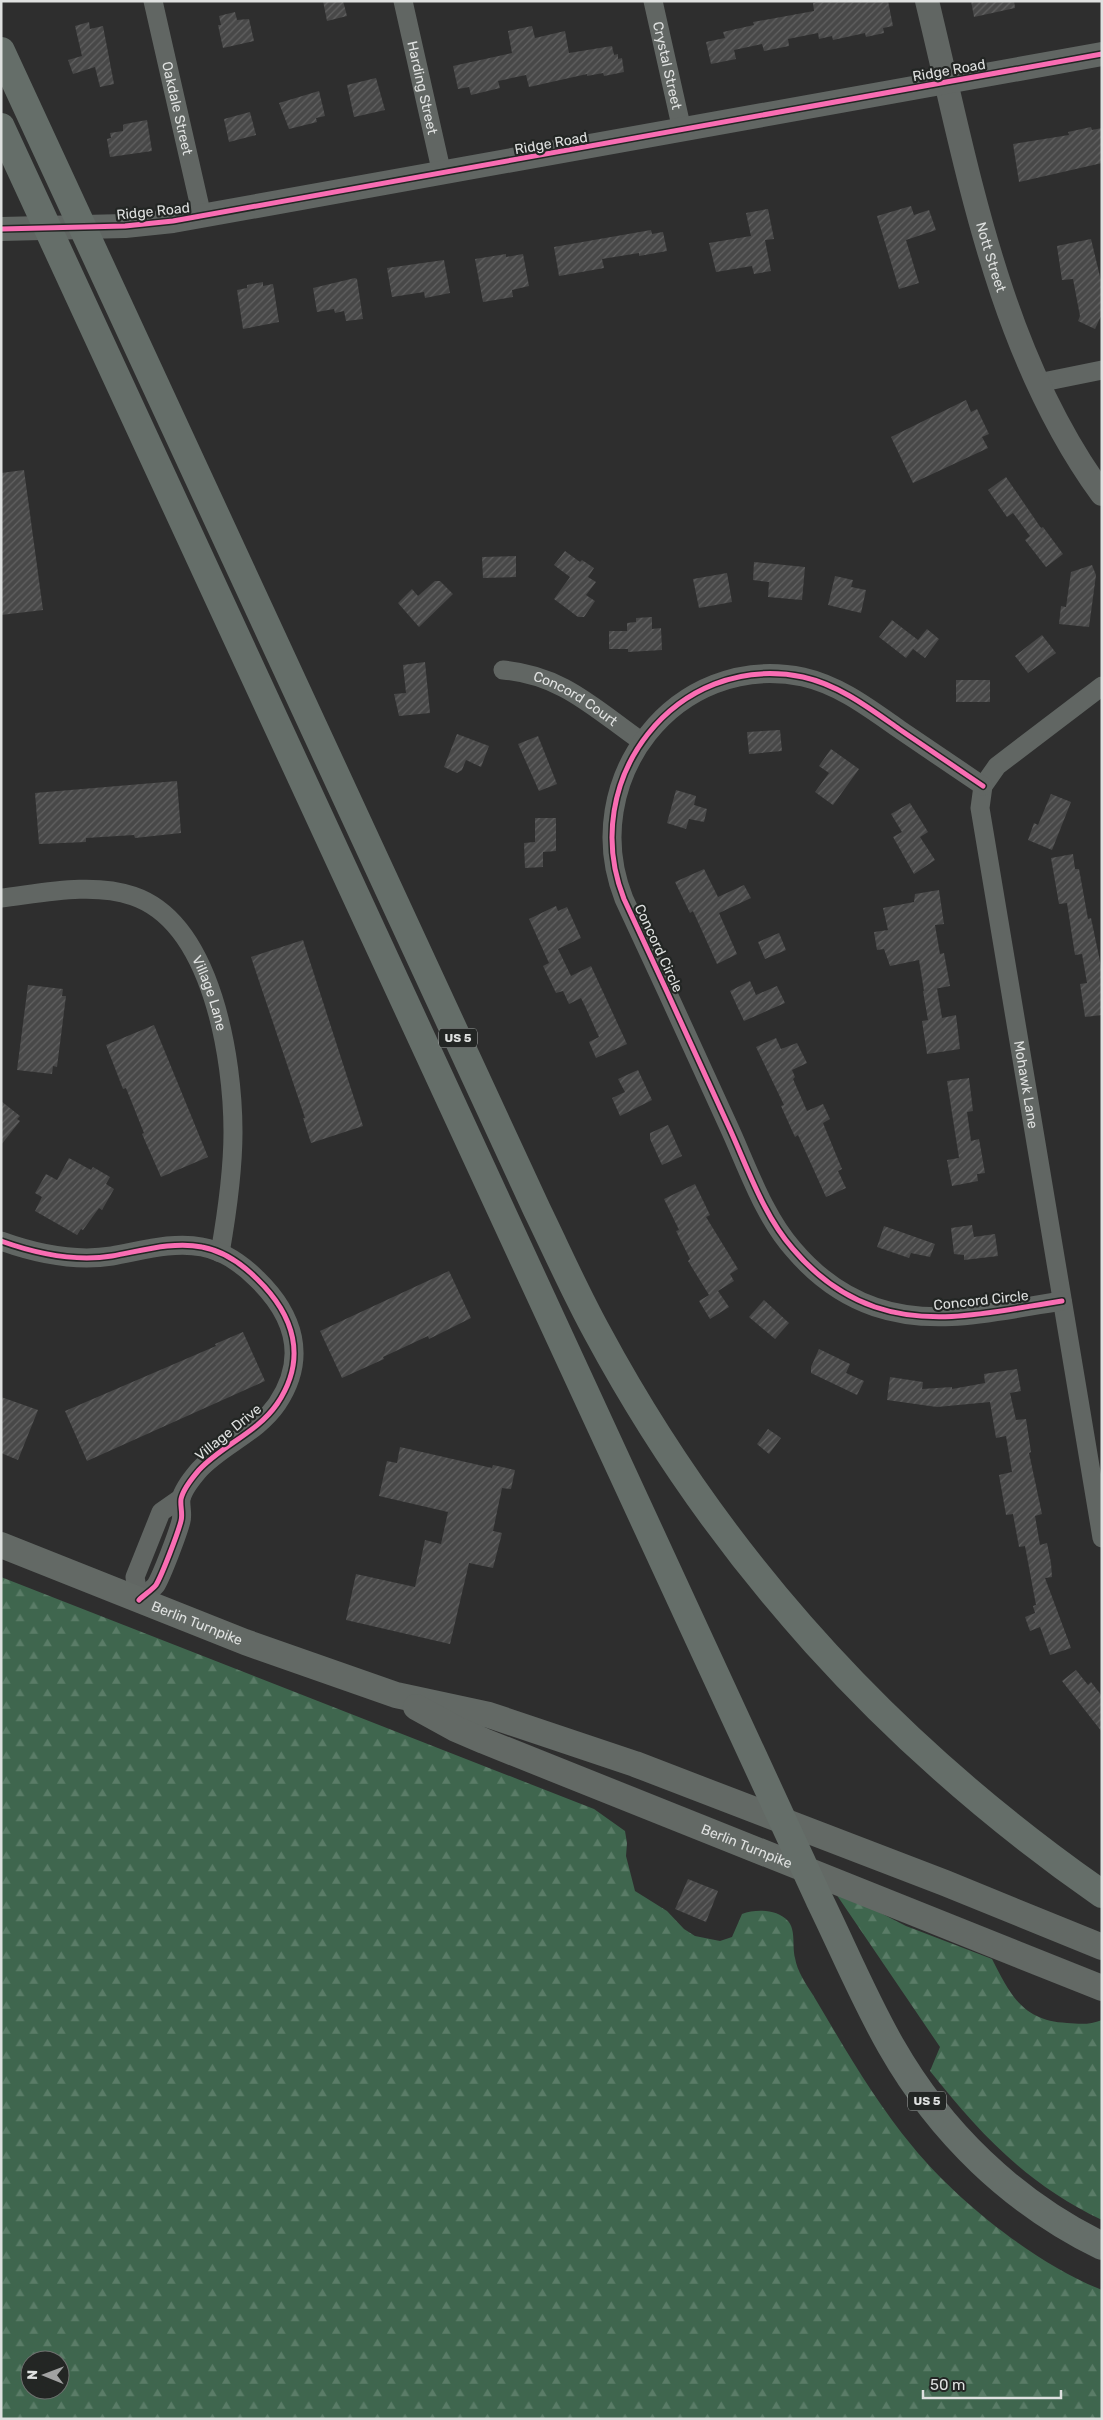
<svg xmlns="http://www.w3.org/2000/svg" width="1103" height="2420" font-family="Rubik,sans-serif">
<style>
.forest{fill:url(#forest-firs);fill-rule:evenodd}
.building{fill:url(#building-hatch)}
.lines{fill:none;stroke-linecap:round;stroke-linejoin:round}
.minor{stroke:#616663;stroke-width:19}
.tertiary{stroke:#616663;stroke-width:24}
.secondary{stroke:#636965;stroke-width:26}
.motorway{stroke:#656e69;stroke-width:28}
.cycleway-casing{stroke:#232624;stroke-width:8}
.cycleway{stroke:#f96db3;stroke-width:5}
.labels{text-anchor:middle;stroke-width:4.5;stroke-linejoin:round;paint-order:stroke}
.shield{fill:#232624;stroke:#a7a9a8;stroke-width:1}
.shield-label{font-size:12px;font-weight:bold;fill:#dfe1e0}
.street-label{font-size:14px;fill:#dfe1e0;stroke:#232624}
</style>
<defs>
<pattern id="forest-firs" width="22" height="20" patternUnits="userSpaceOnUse" patternTransform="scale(1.25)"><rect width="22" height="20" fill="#3f664e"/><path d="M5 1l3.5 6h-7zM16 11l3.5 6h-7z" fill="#5a7c67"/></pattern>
<pattern id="building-hatch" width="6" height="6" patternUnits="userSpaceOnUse" patternTransform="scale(1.25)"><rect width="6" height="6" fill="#484848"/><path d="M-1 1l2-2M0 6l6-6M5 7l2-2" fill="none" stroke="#626262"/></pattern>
</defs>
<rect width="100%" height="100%" fill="#2e2e2e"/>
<!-- forest -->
<g class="forest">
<path d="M 1,1577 L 594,1809 L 625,1831 L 627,1843 L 626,1856 L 635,1891 L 667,1911 L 684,1929 L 695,1936 L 720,1941 L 732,1937 L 742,1914 C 756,1909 777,1909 788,1921 C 796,1930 792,1946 795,1958 C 797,1971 806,1984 813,1995 C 844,2047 874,2100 913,2147 C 958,2202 1035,2263 1102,2290 L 1102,2419 L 1,2419 ZM 30,2360 L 60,2360 L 60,2390 L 30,2390 Z"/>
<path d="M 832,1888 L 906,1926 L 992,1959 C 1010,1994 1022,2021 1067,2023 C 1080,2024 1090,2025 1102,2020 L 1102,2220 C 1027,2184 981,2135 930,2071 L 940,2047 Z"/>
</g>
<!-- building -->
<g class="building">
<path d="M 323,1 L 343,1 L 347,16 L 327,21 Z"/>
<path d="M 821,1 L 888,1 L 893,26 L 883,28 L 884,33 L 866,37 L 865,33 L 833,40 L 832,36 L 819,39 L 818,33 L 788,39 L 789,46 L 764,51 L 762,44 L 734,50 L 736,59 L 711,64 L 706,42 L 725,38 L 723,32 L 754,25 L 753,22 L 814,11 L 813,3 Z"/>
<path d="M 971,1 L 1014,1 L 1015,8 L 974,17 Z"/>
<path d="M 235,12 L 237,20 L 249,19 L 254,41 L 223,48 L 218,25 L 221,25 L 219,16 Z"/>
<path d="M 89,22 L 90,29 L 103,26 L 114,84 L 100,87 L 95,67 L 73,74 L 68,60 L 82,56 L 75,26 Z"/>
<path d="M 532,26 L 535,38 L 565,31 L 569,53 L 612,46 L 614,55 L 618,54 L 618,59 L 622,58 L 624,72 L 604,76 L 603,73 L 587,76 L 587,74 L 529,87 L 526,75 L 498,81 L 500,88 L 471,95 L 469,87 L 458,89 L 453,66 L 512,53 L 508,31 Z"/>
<path d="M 376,78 L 385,110 L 354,117 L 347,85 Z"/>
<path d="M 319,91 L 325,116 L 316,118 L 317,122 L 289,129 L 279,103 Z"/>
<path d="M 250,112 L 256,135 L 229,142 L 224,119 Z"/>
<path d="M 147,120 L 152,151 L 110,157 L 107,139 L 111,138 L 110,133 L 123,131 L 123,125 L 125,124 Z"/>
<path d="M 1091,127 L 1092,130 L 1102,128 L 1102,163 L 1019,182 L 1013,144 L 1069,135 L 1068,132 Z"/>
<path d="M 911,206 L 914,215 L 929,210 L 936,230 L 906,240 L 919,283 L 899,289 L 877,216 Z"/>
<path d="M 768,209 L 774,239 L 765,240 L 771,271 L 754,274 L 752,266 L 716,272 L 709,243 L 751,236 L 746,213 Z"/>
<path d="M 651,230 L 652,234 L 663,232 L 667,251 L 639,256 L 639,253 L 602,259 L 604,268 L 559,276 L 554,247 Z"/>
<path d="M 1091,239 L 1102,285 L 1102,314 L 1095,329 L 1078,321 L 1080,316 L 1073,279 L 1062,280 L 1057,246 Z"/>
<path d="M 506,254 L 506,257 L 523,254 L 529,286 L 512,290 L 513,297 L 483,302 L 475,259 Z"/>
<path d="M 444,260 L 450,293 L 425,298 L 424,292 L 392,297 L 387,268 Z"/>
<path d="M 355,278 L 357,279 L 363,319 L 346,321 L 344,311 L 335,313 L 334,309 L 317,312 L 313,288 Z"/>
<path d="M 263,282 L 263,286 L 273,284 L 279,322 L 243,329 L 237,290 L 247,288 L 247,285 Z"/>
<path d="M 966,400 L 971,412 L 977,409 L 989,434 L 982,437 L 988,448 L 913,483 L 891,437 Z"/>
<path d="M 24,470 L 43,610 L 1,615 L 1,473 Z"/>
<path d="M 1006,477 L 1041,528 L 1043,527 L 1063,554 L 1046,567 L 1025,540 L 1030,536 L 1013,513 L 1007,517 L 988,490 Z"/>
<path d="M 565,551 L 580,562 L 582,560 L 594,568 L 588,577 L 596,582 L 586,595 L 595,601 L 584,617 L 578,617 L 554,599 L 570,577 L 554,565 Z"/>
<path d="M 516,556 L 516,577 L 483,578 L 482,557 Z"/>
<path d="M 754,562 L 805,567 L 802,600 L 768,597 L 769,582 L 753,580 Z"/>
<path d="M 1092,565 L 1096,575 L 1089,627 L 1059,624 L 1061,606 L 1066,607 L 1071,572 Z"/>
<path d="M 727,573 L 732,602 L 699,608 L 693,579 Z"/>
<path d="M 835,576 L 853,580 L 851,587 L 866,590 L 861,613 L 828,605 Z"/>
<path d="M 435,581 L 440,581 L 453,594 L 419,627 L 398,603 L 412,589 L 418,596 Z"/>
<path d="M 652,617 L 652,629 L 661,628 L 662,650 L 628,652 L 628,649 L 609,649 L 609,631 L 627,631 L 627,623 L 636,622 L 636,618 Z"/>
<path d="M 892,620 L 918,640 L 927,629 L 939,639 L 925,658 L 913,649 L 906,658 L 879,637 Z"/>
<path d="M 1042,635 L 1056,653 L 1028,673 L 1015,656 Z"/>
<path d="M 425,662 L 430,713 L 399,716 L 394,694 L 406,693 L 403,665 Z"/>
<rect x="956" y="680" width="34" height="22"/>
<path d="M 780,730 L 782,751 L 749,754 L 747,732 Z"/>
<path d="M 457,734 L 489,746 L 481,767 L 466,760 L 462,770 L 457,773 L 444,767 Z"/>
<path d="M 538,736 L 557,784 L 539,791 L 518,744 Z"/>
<path d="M 831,749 L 859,769 L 833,805 L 815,792 L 829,773 L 819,766 Z"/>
<path d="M 177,781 L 181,833 L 135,838 L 134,835 L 86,838 L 86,842 L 39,844 L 35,793 Z"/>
<path d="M 676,790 L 696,796 L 694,805 L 707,809 L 704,822 L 689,819 L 686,829 L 667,823 Z"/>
<path d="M 1051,794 L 1071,802 L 1052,850 L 1028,840 L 1034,823 L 1038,825 Z"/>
<path d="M 910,803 L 928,832 L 920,837 L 935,860 L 914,874 L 893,837 L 902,832 L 891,814 Z"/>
<path d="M 535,818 L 556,818 L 556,851 L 543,852 L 543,867 L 525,868 L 524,843 L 535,842 Z"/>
<path d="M 1073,854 L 1075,869 L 1079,869 L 1088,919 L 1091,918 L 1102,971 L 1102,1015 L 1085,1017 L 1080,984 L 1087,983 L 1082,954 L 1075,955 L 1067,903 L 1059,904 L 1051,858 Z"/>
<path d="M 704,869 L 718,897 L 744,885 L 751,898 L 719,913 L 737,954 L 717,964 L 693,911 L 690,913 L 675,882 Z"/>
<path d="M 939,890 L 944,924 L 935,925 L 940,954 L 944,953 L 950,986 L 924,991 L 919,960 L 890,966 L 884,949 L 877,950 L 874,932 L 888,930 L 883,908 L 914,902 L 915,894 Z"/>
<path d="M 556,906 L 558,911 L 567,907 L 581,938 L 558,949 L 571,976 L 591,966 L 627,1044 L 596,1058 L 589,1042 L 599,1037 L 585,1006 L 581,998 L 569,1004 L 563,991 L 556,993 L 543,966 L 549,963 L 529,919 Z"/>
<path d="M 779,933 L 786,950 L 765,959 L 758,942 Z"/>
<path d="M 303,940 L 363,1126 L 311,1143 L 303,1118 L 305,1118 L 251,957 Z"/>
<path d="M 750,981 L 756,995 L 777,986 L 785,1003 L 744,1021 L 730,991 Z"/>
<path d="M 28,985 L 63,989 L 62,996 L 66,996 L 57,1067 L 53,1066 L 52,1074 L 17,1070 Z"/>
<path d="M 937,988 L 942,1018 L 956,1015 L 960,1049 L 927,1054 L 922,1021 L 928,1020 L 923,991 Z"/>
<path d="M 154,1025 L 208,1157 L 161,1177 L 142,1134 L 144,1133 L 126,1088 L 123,1089 L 106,1045 Z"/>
<path d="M 776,1038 L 781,1049 L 797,1043 L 807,1063 L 792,1070 L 795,1077 L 793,1079 L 807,1111 L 823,1104 L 830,1119 L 823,1123 L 842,1169 L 838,1171 L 846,1188 L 826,1197 L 798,1135 L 795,1137 L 781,1106 L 784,1105 L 756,1047 Z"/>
<path d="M 638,1070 L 652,1100 L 620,1116 L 612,1098 L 625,1092 L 618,1079 Z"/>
<path d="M 969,1078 L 973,1111 L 967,1112 L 971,1141 L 979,1139 L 985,1173 L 977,1174 L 978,1181 L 952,1186 L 947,1160 L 959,1158 L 947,1081 Z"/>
<path d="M 1,1101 L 20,1116 L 17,1119 L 20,1121 L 1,1145 Z"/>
<path d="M 668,1125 L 682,1156 L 662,1165 L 650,1139 L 650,1133 Z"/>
<path d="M 69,1158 L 91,1170 L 93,1167 L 110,1177 L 106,1184 L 114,1189 L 102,1210 L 99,1208 L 83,1230 L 81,1229 L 77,1235 L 35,1211 L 42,1197 L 35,1193 L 46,1174 L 57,1180 Z"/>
<path d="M 695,1184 L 710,1215 L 706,1217 L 738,1269 L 730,1274 L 734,1281 L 718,1291 L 729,1307 L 710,1319 L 699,1301 L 709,1295 L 688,1261 L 690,1259 L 676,1231 L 679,1230 L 664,1199 Z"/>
<path d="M 972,1225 L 974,1237 L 995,1234 L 998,1256 L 964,1260 L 964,1255 L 954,1254 L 951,1228 Z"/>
<path d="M 884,1226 L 935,1244 L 930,1257 L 911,1253 L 909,1258 L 877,1247 Z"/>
<path d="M 449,1271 L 471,1318 L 429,1339 L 428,1336 L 383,1357 L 384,1359 L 342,1378 L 320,1331 Z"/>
<path d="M 764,1300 L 789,1323 L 775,1339 L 749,1317 Z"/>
<path d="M 243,1332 L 265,1381 L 87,1461 L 65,1411 L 216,1346 L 215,1344 Z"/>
<path d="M 819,1349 L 850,1364 L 846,1373 L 864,1381 L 857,1395 L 811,1373 L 811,1367 Z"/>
<path d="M 1017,1369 L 1021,1391 L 1010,1393 L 1016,1420 L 1026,1419 L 1031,1452 L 1029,1453 L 1042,1514 L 1035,1516 L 1040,1545 L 1047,1543 L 1051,1563 L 1052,1577 L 1045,1578 L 1071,1648 L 1050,1655 L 1040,1627 L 1030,1631 L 1025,1617 L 1035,1613 L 1033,1606 L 1036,1605 L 1025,1546 L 1019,1547 L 1013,1514 L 1006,1515 L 999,1475 L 1012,1472 L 1006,1436 L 996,1438 L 990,1402 L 937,1407 L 887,1400 L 890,1377 L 923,1382 L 922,1389 L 952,1387 L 952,1389 L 985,1383 L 984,1374 Z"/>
<path d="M 1,1397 L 38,1410 L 18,1460 L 1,1453 Z"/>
<path d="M 768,1429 L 781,1438 L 769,1454 L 757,1444 Z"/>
<path d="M 400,1447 L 492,1468 L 493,1465 L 515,1470 L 511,1489 L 502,1488 L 493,1531 L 502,1533 L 493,1568 L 469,1563 L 450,1644 L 346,1620 L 356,1574 L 415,1587 L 425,1540 L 441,1544 L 448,1512 L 379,1496 L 387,1461 L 397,1463 Z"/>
<path d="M 1076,1670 L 1088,1685 L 1091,1682 L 1102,1696 L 1102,1732 L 1062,1681 Z"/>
<path d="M 688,1879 L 718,1891 L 706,1922 L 675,1909 Z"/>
</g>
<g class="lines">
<!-- minor -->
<g class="minor">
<path id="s1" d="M 153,1 L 202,216"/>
<path id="s2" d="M 403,1 L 442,174"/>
<path id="s3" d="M 653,1 L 682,130"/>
<path d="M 1038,383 L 1102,370"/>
<path id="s4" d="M 503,670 C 562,675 594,708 641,741"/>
<path id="s5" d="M 1102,686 L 997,766 L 983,786 L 980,808 L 1102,1538"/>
<path d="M 983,786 C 955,767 927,748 899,729 C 869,708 839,685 803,677 C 675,651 577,781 624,899 C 659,974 694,1050 728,1125 C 747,1166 763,1215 793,1249 C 815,1275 843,1296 875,1307 C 936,1328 1001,1310 1062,1301"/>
<path id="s6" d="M 1,898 C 43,893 93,882 133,896 C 213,923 233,1061 233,1132 C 233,1173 227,1213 220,1253"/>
<path d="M 1,1241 C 37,1254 74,1262 112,1256 C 141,1251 173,1241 202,1247 C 224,1251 242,1264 257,1279 C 294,1315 308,1358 277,1404 C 257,1433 222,1445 199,1470 C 193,1477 183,1489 181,1499 C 180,1506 183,1514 181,1521 C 178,1533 162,1575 156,1585 C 152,1590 144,1595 139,1600"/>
<path d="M 139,1600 L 135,1577 L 161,1512 L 181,1498"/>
</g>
<!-- tertiary -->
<g class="tertiary">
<path id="s7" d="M 927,1 C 968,170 998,351 1102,494"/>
<path d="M 1,229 L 125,226 L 173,221 L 1102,54"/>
</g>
<!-- secondary -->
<g class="secondary">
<path id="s8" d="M 1,1545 L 245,1642 L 396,1695 L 489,1715 L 635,1764 L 945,1883 L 1102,1947"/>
<path id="s9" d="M 416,1707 L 456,1729 L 484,1741 L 1102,1988"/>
</g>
<!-- motorway -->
<g class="motorway">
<path d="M 1,51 L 537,1210 C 557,1251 575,1292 597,1332 C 719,1559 891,1747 1102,1894"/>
<path d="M 1,127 L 819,1899 C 843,1948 864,1999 891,2046 C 940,2132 1012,2202 1102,2246"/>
</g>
<defs>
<g id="cycleway">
<path d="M 1,229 L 125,226 L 173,221 L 1102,54"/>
<path d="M 983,786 C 955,767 927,748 899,729 C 869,708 839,685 803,677 C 675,651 577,781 624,899 C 659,974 694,1050 728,1125 C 747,1166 763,1215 793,1249 C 815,1275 843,1296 875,1307 C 936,1328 1001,1310 1062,1301"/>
<path d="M 1,1241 C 37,1254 74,1262 112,1256 C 141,1251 173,1241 202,1247 C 224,1251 242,1264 257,1279 C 294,1315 308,1358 277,1404 C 257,1433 222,1445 199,1470 C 193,1477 183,1489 181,1499 C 180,1506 183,1514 181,1521 C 178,1533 162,1575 156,1585 C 152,1590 144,1595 139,1600"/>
</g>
</defs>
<!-- cycleway casing -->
<use href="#cycleway" class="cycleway-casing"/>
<!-- cycleway -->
<use href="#cycleway" class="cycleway"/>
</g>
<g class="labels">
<!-- shield labels -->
<g class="shield">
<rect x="439" y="1028.5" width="38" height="19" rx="4"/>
<rect x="908" y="2091.5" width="38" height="19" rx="4"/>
</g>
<g class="shield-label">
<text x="458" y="1042">US 5</text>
<text x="927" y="2105">US 5</text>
</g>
<!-- street labels -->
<g class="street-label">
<text dy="5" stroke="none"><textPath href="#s3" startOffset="66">Crystal Street</textPath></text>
<text transform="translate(949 70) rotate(-10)" y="5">Ridge Road</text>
<text dy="5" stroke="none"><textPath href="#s2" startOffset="89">Harding Street</textPath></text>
<text dy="5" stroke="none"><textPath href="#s1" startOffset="110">Oakdale Street</textPath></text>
<text transform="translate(551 143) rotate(-10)" y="5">Ridge Road</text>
<text transform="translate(153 211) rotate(-6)" y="5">Ridge Road</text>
<text dy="5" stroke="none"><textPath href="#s7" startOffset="264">Nott Street</textPath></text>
<text dy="5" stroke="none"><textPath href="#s4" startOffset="79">Concord Court</textPath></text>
<text transform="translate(659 948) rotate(65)" y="5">Concord Circle</text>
<text dy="5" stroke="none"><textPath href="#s6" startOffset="262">Village Lane</textPath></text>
<text dy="5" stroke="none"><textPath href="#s5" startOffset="459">Mohawk Lane</textPath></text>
<text transform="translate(981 1300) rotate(-6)" y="5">Concord Circle</text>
<text transform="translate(228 1432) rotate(-39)" y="5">Village Drive</text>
<text dy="5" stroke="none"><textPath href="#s8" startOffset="211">Berlin Turnpike</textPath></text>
<text dy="5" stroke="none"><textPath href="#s9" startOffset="359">Berlin Turnpike</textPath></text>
</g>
</g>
<!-- border -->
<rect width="1103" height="2420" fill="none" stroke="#dfe1e0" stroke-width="5"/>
<!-- north arrow -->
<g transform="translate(45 2375) rotate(271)"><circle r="24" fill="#232624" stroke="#6e716f"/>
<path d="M0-4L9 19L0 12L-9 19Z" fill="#a1a2a2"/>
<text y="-8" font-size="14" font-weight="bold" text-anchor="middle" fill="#dfe1e0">N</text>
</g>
<!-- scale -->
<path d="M923 2390v8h138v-8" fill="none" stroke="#dfe1e0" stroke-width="2.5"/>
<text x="930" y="2390" font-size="15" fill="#dfe1e0" stroke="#232624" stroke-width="4" paint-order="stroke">50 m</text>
</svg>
